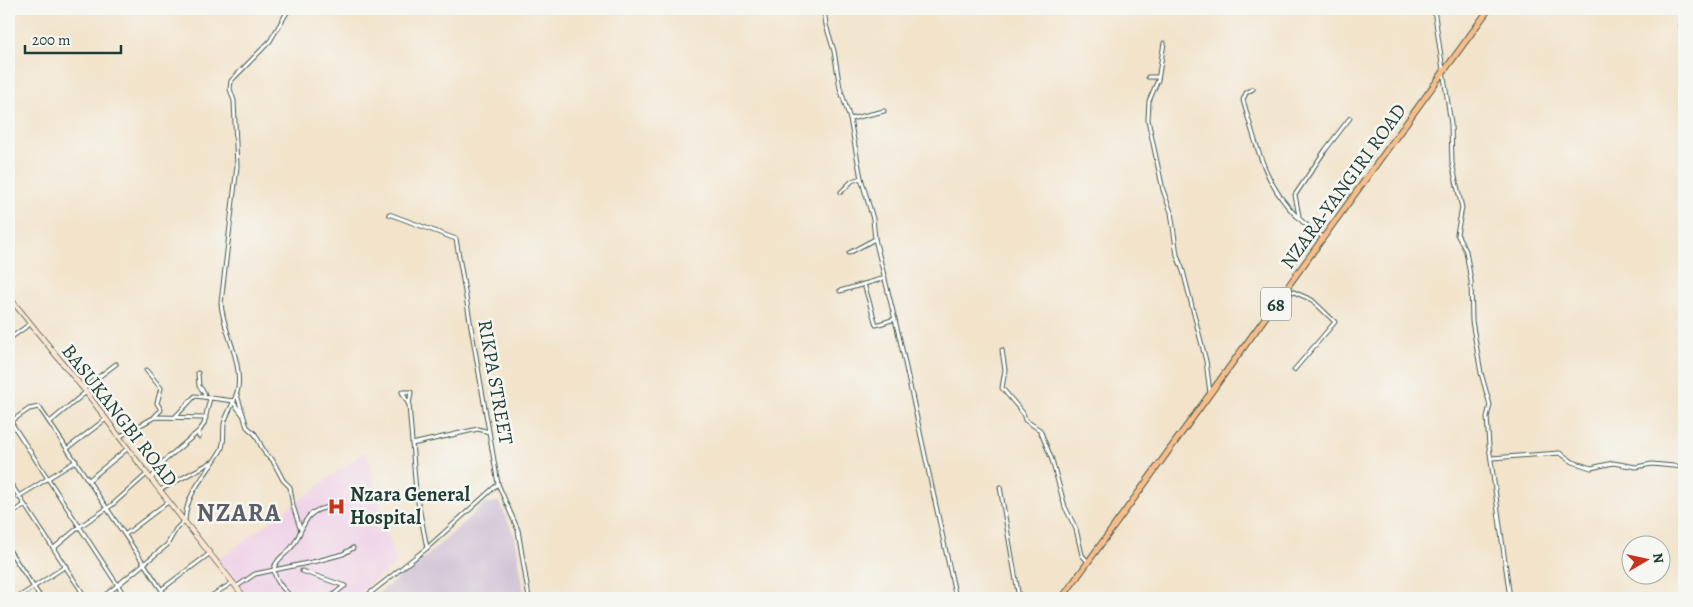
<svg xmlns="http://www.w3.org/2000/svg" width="1693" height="607" font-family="Alegreya,serif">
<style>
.built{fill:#efd0e6}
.industrial{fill:#cdbed2}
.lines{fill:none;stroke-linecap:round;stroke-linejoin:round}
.street-casing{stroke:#3f564a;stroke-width:5}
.secondary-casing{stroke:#3f564a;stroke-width:6}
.primary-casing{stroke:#3f564a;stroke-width:7}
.street{stroke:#fff;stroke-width:3}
.secondary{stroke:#fce5d0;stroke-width:4.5}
.primary{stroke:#f8bd89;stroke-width:5}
.labels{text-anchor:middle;stroke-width:5;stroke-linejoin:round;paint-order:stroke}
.shield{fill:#f6f6f2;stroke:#60746d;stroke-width:1}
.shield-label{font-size:19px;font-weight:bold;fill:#1f3d34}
.street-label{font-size:20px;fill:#1f3d34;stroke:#f6f6f2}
.poi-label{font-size:20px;font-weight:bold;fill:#1f3d34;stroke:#f6f6f2;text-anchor:start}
.district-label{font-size:25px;font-weight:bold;letter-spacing:1px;fill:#5c5f66;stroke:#f6f6f2}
</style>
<rect width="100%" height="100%" fill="#f6f6f2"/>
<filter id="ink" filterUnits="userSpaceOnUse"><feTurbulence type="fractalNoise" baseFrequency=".02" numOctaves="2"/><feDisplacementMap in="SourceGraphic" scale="10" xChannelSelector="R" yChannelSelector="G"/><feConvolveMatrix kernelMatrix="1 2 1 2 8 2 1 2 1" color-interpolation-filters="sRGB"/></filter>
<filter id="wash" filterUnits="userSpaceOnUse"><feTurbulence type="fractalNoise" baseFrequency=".0096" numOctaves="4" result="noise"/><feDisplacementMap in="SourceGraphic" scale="20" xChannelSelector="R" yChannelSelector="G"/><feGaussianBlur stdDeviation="1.12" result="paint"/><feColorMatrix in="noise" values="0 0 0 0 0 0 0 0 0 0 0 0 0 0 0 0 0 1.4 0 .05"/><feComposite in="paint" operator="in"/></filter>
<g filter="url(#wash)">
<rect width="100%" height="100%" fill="#f2e3ca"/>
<!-- built -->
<path class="built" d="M 366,451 L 396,564 L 352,598 L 247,598 L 217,561 Z"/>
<!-- industrial -->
<path class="industrial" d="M 499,502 L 515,537 L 525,598 L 372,598 L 426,557 L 485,503 Z"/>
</g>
<g filter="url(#ink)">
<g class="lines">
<defs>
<g id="street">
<path d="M 824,9 L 826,25 L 834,51 L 840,88 L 850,119 L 861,178 L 873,219 L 875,239 L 900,340 L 956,598"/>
<path d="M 1434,9 L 1451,124 L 1452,163 L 1462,208 L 1457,234 L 1466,251 L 1471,281 L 1472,321 L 1481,373 L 1490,405 L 1487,417 L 1489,446 L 1510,598"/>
<path d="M 1681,25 L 1684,56"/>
<path d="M 1164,43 L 1158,80 L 1149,101 L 1148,120 L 1163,190 L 1171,212 L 1177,255 L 1183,271 L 1206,361 L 1210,393"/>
<path d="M 1148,77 L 1158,77"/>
<path d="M 1253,89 L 1246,93 L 1243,100 C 1260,157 1268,202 1323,237"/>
<path d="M 850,119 L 884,111"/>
<path d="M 841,192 L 852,181 L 861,178"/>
<path d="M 389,214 L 456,239 L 498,484 L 518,530 L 529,598"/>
<path d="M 1299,216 L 1295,195 L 1326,149 L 1350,118"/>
<path d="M 849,253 L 875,239"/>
<path d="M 864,284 L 876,325 L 895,319"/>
<path d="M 1287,289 L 1312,300 L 1335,322 L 1294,370"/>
<path d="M 840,291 L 885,278"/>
<path d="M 9,339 L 30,324"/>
<path d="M 1002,350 L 1005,370 L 1002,388 L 1023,413 L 1025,420 L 1040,430 L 1052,460 L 1065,507 L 1076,529 L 1082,555 L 1088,562"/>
<path d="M 146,370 L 161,388 L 157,403 L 161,410 L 155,416"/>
<path d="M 198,373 L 199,386 L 204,392 L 205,397"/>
<path d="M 84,388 L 116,364"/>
<path d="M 237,395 L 247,427 L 255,434 L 266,455 L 272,459 L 283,480 L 290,487 L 293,506 L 300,528"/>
<path d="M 233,402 L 243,415"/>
<path d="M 409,405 L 402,392 L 411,392 L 409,405 L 416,492 L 427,548"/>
<path d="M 174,418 L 195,396 L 234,401"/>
<path d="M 9,419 L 126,598"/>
<path d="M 50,422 L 86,392"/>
<path d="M 9,423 L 29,409 L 39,407 L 167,598"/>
<path d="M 119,437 L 155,417 L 206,418"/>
<path d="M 199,437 L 198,433 L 204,424 L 210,398"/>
<path d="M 412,444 L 478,429 L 489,432"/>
<path d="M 68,448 L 106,419"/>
<path d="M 1492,458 L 1560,453 L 1573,462 L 1591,468 L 1613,463 L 1636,467 L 1652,464 L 1684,467"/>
<path d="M 151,479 L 164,461 L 199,431"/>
<path d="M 89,480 L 127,449"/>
<path d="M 9,481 L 86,598"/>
<path d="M 1000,487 L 1019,598"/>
<path d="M 160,490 L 212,462"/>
<path d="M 18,497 L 76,461"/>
<path d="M 9,516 L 24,505"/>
<path d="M 126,534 L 168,502"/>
<path d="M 54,548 L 79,527 L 112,505 L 147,474"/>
<path d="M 9,550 L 41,598"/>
<path d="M 302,571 L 345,586"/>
<path d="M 236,587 L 255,574 L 317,561 L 343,554 L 353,548"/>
<path d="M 162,589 L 209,554"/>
<path d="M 1066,592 L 1072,598"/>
<path d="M 17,598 L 66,566"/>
<path d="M 102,598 L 167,545 L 176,529 L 185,520 C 187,490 207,475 221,450 C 225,443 223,433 224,424 C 227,412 236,401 238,388 C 242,358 223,332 221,303 L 237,166 L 234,101 L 230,89 L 231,81 L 270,41 L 289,9"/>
<path d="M 208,598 L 232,583"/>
<path d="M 292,598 C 285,590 274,581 274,569 C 275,560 286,554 291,548 C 305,532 300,509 332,507"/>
<path d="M 330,598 L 344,586"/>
<path d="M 364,598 L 427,548 L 498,484"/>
</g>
<path id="secondary" d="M 9,297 L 86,392 L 147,474 L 245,598"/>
<path id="primary" d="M 1062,598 L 1489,9"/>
</defs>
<!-- street casing -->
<use href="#street" class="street-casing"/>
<!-- secondary casing -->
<use href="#secondary" class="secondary-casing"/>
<!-- primary casing -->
<use href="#primary" class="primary-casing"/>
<!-- street -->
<use href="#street" class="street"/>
<!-- secondary -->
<use href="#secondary" class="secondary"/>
<!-- primary -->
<use href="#primary" class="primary"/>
</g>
</g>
<!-- icons -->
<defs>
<symbol id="hospital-bare" viewBox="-9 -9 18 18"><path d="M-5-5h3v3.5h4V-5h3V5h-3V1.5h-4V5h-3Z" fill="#c8321e" stroke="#f6f6f2" stroke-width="2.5" paint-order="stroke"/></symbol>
</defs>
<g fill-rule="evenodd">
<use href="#hospital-bare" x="324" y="494" width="25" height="25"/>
</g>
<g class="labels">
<!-- shield labels -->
<rect class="shield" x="1261" y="287.5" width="30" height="33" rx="4"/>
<g class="shield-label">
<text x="1276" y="311">68</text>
</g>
<!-- street labels -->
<g class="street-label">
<text transform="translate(1343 186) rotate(-54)" y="7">NZARA-YANGIRI ROAD</text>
<text transform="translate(496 382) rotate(80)" y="7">RIKPA STREET</text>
<text transform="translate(120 415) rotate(52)" y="7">BASUKANGBI ROAD</text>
</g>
<!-- poi labels -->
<g class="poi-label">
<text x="350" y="501">Nzara General<tspan x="350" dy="23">Hospital</tspan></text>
</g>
<!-- district labels -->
<g class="district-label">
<text x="239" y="521">NZARA</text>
</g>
</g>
<!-- margin -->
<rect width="1693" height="607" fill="none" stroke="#f6f6f2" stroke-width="30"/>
<!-- north arrow -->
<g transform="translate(1646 560) rotate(81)"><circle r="24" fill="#f6f6f2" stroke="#a0aca6"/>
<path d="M0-4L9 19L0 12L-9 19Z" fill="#c8321e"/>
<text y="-8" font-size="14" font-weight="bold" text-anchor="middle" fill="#1f3d34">N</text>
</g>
<!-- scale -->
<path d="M25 45v8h96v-8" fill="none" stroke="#1f3d34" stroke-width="2.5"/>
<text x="32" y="45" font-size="15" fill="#1f3d34" stroke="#f6f6f2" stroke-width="4" paint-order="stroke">200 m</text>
</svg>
